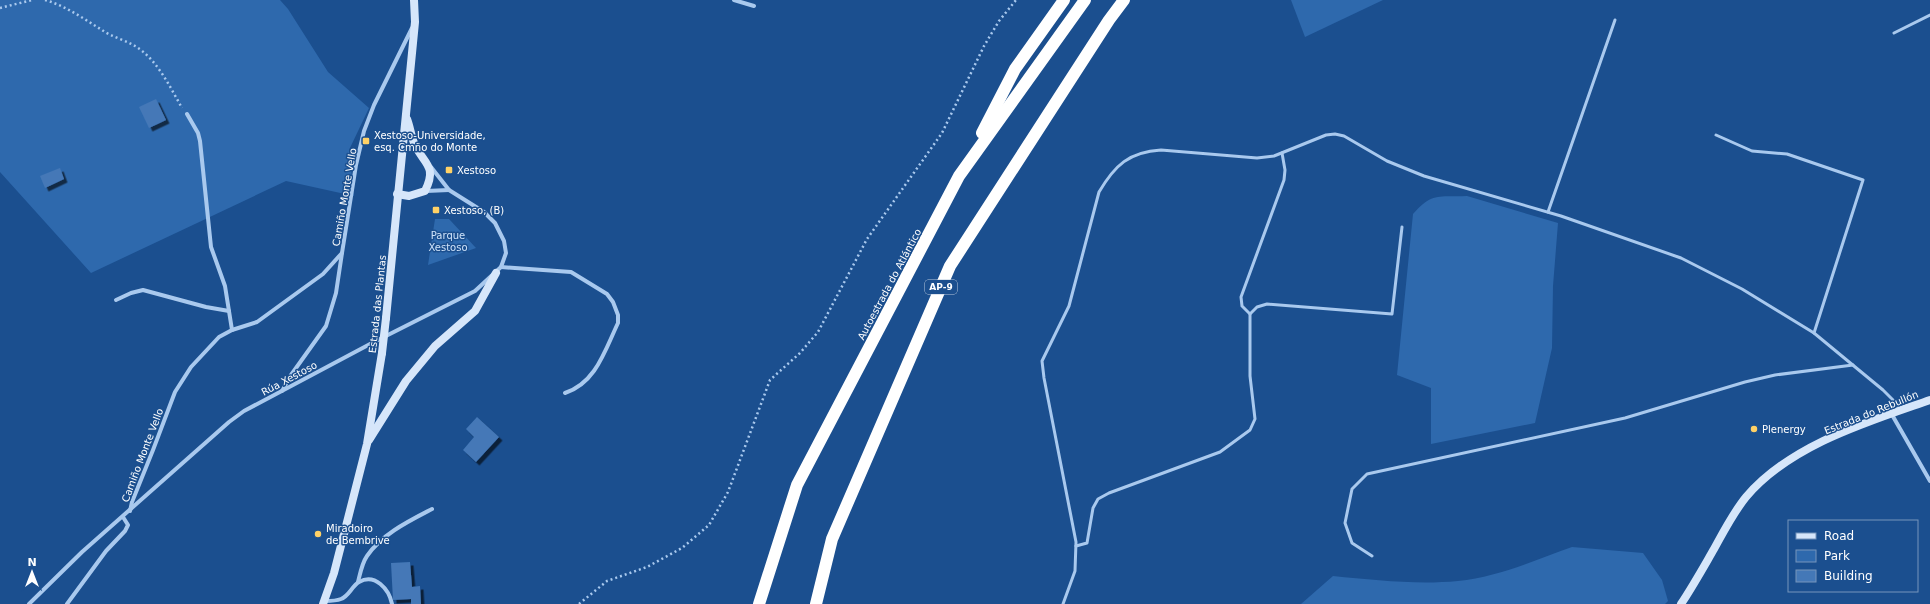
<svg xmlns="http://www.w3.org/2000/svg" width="1930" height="604" font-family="'DejaVu Sans',sans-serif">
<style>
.green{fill:#2e69ad}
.building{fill:#4478b7;filter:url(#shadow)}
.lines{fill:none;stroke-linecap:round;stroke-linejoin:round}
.path{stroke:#a9c9ee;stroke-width:2.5;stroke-dasharray:2 3;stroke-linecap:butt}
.lane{stroke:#a9c9ee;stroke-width:3}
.street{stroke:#a9c9ee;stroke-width:4}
.secondary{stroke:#d6e6fa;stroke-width:8}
.highway{stroke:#fff;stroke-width:12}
.secondary-bridge{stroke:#d6e6fa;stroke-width:8}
.poi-dot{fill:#ffd166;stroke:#1b4f8f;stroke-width:1.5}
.labels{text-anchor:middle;stroke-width:3;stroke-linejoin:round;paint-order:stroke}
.shield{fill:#1b4f8f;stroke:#bbcadd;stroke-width:1}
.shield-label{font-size:9px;font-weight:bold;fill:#fff}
.poi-label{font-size:10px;fill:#fff;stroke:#1b4f8f;text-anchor:start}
.street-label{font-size:10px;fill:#fff;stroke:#1b4f8f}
.park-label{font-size:10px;fill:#cfe3fa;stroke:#1b4f8f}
</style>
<defs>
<filter id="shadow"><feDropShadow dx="3.5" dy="3.5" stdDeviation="0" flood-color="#0009"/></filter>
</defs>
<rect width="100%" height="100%" fill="#1b4f8f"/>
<!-- green -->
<g class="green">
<path d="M 0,0 L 280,0 L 288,9 L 328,72 L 369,108 L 349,150 L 354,196 L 286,181 L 91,273 L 0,172 Z"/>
<path d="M 1291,0 L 1383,0 L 1305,37 Z"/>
<path d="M 1467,196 L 1558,223 L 1553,286 L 1552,348 L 1535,423 L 1431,444 L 1431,388 L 1397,375 L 1413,214 C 1432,192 1439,197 1467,196 Z"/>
<path d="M 435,219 L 449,219 L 476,248 L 428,265 Z"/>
<path d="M 1572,547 L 1643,553 L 1662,580 L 1668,601 L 1665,604 L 1301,604 L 1333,576 C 1374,580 1417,585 1458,581 C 1498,577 1535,560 1572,547 Z"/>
</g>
<!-- building -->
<g class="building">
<path d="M 156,99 L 166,120 L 149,128 L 139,107 Z"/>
<path d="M 60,168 L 64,179 L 45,188 L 40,176 Z"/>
<path d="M 477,417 L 499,437 L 476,462 L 463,450 L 474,437 L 466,429 Z"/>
<path d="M 410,562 L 412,587 L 420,586 L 421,604 L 411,604 L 411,599 L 393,600 L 391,563 Z"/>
</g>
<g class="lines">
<!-- path -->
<g class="path">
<path d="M 45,0 C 66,6 84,19 102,30 C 112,37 125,40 135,46 C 157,59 170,87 182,108"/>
<path d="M 0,8 L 32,0"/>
<path d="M 579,604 L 607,581 L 647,567 L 682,548 L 709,525 L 728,492 L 770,380 L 800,353 L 818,332 L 867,239 L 942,133 L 984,46 L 999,21 L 1016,0"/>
</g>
<!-- lane -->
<g class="lane">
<path d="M 1894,33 L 1930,15"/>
<path d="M 1716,135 L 1752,151 L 1787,154 L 1863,180 L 1814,333"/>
<path d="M 1548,212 L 1615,20"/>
<path d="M 1250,314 L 1242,306 L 1241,297 L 1284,180 L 1285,170 L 1282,153"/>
<path d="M 1076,546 L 1087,543 L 1093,508 L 1098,499 L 1109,493 L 1220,452 L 1250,430 L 1255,419 L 1250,376 L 1250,314 L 1257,307 L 1267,304 L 1392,314 L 1402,227"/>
<path d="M 1372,556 L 1352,543 L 1345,523 L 1352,489 L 1367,474 L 1625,418 L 1745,382 L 1775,375 L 1853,365"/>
<path d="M 1063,604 L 1075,571 L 1076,542 L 1044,378 L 1042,361 L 1069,306 L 1099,192 C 1115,165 1129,152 1161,150 L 1257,158 L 1274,156 L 1326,135 L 1335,134 L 1344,136 L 1387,161 L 1424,176 L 1561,216 L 1681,258 L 1742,289 L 1814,333 L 1883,390 L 1901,408"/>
</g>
<!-- street -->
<g class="street">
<path d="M 734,0 L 754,6"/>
<path d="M 187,114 L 198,133 L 200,141 L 211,247 L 225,286 L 232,330"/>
<path d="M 426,191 L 449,190"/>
<path d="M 501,267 L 571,272 L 607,294 L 613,302 L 618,315 L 618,323 C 605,350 596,383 565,393"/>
<path d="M 116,300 L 131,293 L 143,290 L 206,307 L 229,311"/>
<path d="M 282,391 L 291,375 L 326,326 L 336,293 L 342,253"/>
<path d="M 1891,413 L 1930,481"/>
<path d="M 130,511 L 132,502 L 153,450 L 175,392 L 191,367 L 219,337 L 232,330 L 257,322 L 323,274 L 342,253 L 356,165 L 364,131 L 374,105 L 412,28"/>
<path d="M 358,582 C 360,574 362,563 367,556 C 382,534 409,521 432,509"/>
<path d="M 325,601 C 330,601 336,601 341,599 C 349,596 352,586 359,582 C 375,573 389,589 392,604"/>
<path d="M 29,604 L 82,552 L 229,422 L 244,411 L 372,343 L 475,291 L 501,267 L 506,253 L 504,241 L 495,223 L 484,212 L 449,190 L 431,167"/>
<path d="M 67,604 L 106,551 L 125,531 L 128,525 L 123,517"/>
</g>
<!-- secondary -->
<g class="secondary">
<path d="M 397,194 L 409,196 L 425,191 C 438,165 423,164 414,143 C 411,135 410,127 407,119"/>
<path d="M 386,318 L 412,53 L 415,22 L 414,0"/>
<path d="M 369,440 L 406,381 L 435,346 L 475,311 L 496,273"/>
<path d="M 323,604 L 334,573 L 367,444 L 382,353"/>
<path d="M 1681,604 C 1693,586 1703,568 1714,549 C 1724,531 1733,513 1746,497 C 1790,445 1867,422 1930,400"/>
</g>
<!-- highway -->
<g class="highway">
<path d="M 982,133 L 1015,69 L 1064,0"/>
<path d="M 759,604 L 797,485 L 959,176 L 1085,0"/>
<path d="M 816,604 L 832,539 L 950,266 L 1109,20 L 1124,0"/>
</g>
<!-- secondary-bridge -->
<path class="secondary-bridge" d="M 382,353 L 386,318"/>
</g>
<!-- markers -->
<g class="poi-dot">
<rect x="362" y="137" width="8" height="8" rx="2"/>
<rect x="445" y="166" width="8" height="8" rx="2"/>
<rect x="432" y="206" width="8" height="8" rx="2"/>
<circle cx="1754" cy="429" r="4"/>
<circle cx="318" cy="534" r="4"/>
</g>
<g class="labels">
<!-- shield labels -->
<rect class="shield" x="925" y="280" width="32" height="14" rx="3"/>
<g class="shield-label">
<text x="941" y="290">AP-9</text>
</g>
<!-- poi labels -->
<g class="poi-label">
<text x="374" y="139">Xestoso-Universidade,<tspan x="374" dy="12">esq. Cmño do Monte</tspan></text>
<text x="457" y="174">Xestoso</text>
<text x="444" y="214">Xestoso, (B)</text>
<text x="1762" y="433">Plenergy</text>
<text x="326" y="532">Miradoiro<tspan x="326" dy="12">de Bembrive</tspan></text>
</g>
<!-- street labels -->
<g class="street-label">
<text transform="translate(344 197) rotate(-80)" y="4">Camiño Monte Vello</text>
<text transform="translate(889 284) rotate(-62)" y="4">Autoestrada do Atlántico</text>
<text transform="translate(377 304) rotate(-84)" y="4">Estrada das Plantas</text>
<text transform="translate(289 378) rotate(-28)" y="4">Rúa Xestoso</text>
<text transform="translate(1871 412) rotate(-22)" y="4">Estrada do Rebullón</text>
<text transform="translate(142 455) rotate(-69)" y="4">Camiño Monte Vello</text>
</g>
<!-- park labels -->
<g class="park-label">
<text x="448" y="239">Parque<tspan x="448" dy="12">Xestoso</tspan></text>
</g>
</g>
<!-- legend -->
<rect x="1788" y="520" width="130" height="72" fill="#1b4f8f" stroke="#7695bc"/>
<rect x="1796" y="533" width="20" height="6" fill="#d6e6fa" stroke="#7695bc"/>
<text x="1824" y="540" font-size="12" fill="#ffffff">Road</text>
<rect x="1796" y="550" width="20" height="12" fill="#2e69ad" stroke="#7695bc"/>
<text x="1824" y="560" font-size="12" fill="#ffffff">Park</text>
<rect x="1796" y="570" width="20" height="12" fill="#4478b7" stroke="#7695bc"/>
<text x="1824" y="580" font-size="12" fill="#ffffff">Building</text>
<!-- north arrow -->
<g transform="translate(32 572)" stroke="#1b4f8f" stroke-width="3" paint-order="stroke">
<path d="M0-3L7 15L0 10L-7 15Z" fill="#ffffff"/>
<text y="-6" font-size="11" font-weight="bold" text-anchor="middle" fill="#ffffff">N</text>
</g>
</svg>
